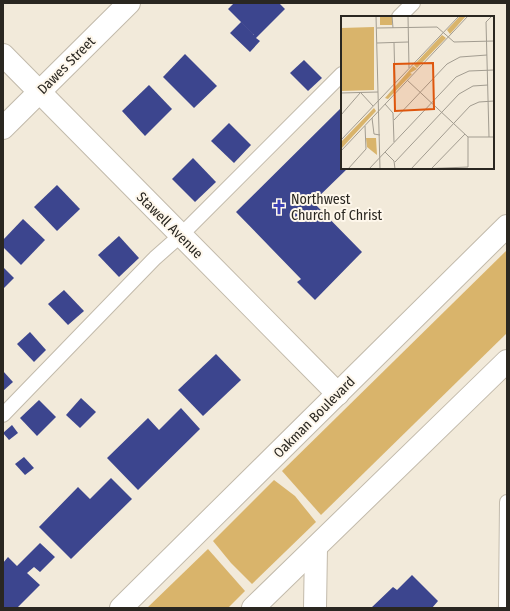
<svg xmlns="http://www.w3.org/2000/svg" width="510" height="611" font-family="'Fira Sans Condensed',sans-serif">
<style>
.green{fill:#d9b46b}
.building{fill:#3c458e}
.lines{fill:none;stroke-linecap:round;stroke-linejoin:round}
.lane-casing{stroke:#c2baab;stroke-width:16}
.street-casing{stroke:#c2baab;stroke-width:24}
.secondary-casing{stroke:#c2baab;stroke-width:24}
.lane{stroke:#fff;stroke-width:14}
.street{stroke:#fff;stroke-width:22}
.secondary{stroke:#fff;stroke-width:22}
.labels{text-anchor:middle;stroke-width:4;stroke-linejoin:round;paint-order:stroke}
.street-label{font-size:14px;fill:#2a2721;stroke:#fef7eb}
.poi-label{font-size:14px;fill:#2a2721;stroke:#fef7eb;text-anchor:start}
.inset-road{fill:none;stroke:#a29c90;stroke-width:1}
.view{fill:#de560d;fill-opacity:0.15;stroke:#de560d;stroke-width:2}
.inset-edge{fill:none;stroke:#2a2721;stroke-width:2}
</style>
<rect width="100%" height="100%" fill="#f2eada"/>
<!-- green -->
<g class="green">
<path d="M 507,250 L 507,333 L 321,515 L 282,471 Z"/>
<path d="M 274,480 L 295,496 L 316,522 L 252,584 L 231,563 L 213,541 Z"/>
<path d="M 208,549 L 245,591 L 228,608 L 147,608 Z"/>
</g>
<!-- building -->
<g class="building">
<path d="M 234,3 L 279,3 L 285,9 L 256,38 L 260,41 L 250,52 L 230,33 L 241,22 L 254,35 L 228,9 Z"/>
<path d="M 185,54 L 217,86 L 194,108 L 163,77 Z"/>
<path d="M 304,60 L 322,78 L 308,91 L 290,73 Z"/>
<path d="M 149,85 L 172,109 L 145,136 L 122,111 Z"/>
<path d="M 342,107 L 342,168 L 348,168 L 313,202 L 362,252 L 315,300 L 297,282 L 301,279 L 236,212 Z"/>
<path d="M 229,123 L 251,145 L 234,163 L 211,141 Z"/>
<path d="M 193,158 L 216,182 L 195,202 L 172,179 Z"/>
<path d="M 57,185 L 80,209 L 57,231 L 34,207 Z"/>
<path d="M 23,219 L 45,240 L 21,265 L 3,247 L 3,240 Z"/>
<path d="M 119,236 L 139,258 L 119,277 L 98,255 Z"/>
<path d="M 3,267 L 14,278 L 3,289 Z"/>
<path d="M 64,290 L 84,311 L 68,325 L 48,304 Z"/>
<path d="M 30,332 L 46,350 L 34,362 L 17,344 Z"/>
<path d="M 216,354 L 241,380 L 203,416 L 178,390 Z"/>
<path d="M 3,371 L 13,382 L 3,391 Z"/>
<path d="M 81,398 L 96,412 L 80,428 L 66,415 Z"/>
<path d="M 39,400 L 56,417 L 37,436 L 20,418 Z"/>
<path d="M 181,408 L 200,429 L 138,490 L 107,458 L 148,418 L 159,430 Z"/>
<path d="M 12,425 L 18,433 L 9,440 L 3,433 Z"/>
<path d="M 24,457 L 34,468 L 25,475 L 15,464 Z"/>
<path d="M 111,478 L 132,499 L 71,559 L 39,527 L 78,487 L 90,499 Z"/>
<path d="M 40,543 L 55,557 L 40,572 L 34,567 L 27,573 L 40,585 L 17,608 L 3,608 L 3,563 L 8,557 L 17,566 Z"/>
<path d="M 412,575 L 438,601 L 432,608 L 371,608 L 393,587 L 397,590 Z"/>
</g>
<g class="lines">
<defs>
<g id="lane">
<path d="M 399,17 L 413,3"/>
<path d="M 3,415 L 155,258 L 181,235 L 342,74"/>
<path d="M 506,608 L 507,502"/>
</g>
<g id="street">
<path d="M 3,55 L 338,394"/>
<path d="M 3,128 L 129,3"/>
<path d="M 315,608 L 316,547"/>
</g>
<g id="secondary">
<path d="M 121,608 L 507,226"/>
<path d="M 253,608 L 507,361"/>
</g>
</defs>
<!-- lane casing -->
<use href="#lane" class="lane-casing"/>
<!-- street casing -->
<use href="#street" class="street-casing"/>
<!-- secondary casing -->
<use href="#secondary" class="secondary-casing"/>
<!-- lane -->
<use href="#lane" class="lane"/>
<!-- street -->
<use href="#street" class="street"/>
<!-- secondary -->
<use href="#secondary" class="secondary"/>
</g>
<!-- icons -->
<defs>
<symbol id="church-bare" viewBox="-9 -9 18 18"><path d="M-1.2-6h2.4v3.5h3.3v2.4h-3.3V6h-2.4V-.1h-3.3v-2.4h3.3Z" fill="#3e42b6" stroke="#fef7eb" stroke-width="2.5" paint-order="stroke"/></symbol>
</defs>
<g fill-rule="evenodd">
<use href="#church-bare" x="268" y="196" width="22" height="22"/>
</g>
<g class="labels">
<!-- street labels -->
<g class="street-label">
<text transform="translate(66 65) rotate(-45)" y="5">Dawes Street</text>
<text transform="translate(170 225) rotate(45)" y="5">Stawell Avenue</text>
<text transform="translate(314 417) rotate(-45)" y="5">Oakman Boulevard</text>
</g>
<!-- poi labels -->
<g class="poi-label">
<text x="291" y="204">Northwest<tspan x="291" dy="16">Church of Christ</tspan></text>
</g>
</g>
<!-- overview -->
<g transform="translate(341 16)">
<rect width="153" height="153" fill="#f2eada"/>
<path d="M 51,0 L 51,9 L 39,9 L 39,1 ZM 119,0 L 125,0 L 109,18 L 106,14 ZM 33,11 L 33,74 L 0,75 L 0,12 ZM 101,19 L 105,22 L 76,52 L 73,49 ZM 72,50 L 76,53 L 69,57 L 71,58 L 47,83 L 44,82 ZM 33,92 L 35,95 L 0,133 L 0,126 ZM 25,122 L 35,122 L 36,139 L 26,131 Z" fill="#d9b46b"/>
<path class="inset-road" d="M 35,0 L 39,153M 51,0 L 52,12M 67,0 L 68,52M 36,12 L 96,11 L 113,26 L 153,25M 36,27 L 67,26M 53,27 L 54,67M 66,64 L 127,121 L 153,121M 0,77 L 37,76M 20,77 L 32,90M 44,88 L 52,97 L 53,126M 0,99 L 19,77M 31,102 L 33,118 L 39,119M 53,104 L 106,48 L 119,41 L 146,39M 148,121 L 145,6 L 151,0M 0,124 L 118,0M 0,135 L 127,0M 44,136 L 53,145 L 54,153M 54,146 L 118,78 L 132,70 L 147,69M 91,152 L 124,118M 7,153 L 25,133 L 24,110M 28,153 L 115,61 L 128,55 L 153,54M 70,153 L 129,90 L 138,86 L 153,85M 79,153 L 127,151 L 127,121"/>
<path class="view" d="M 92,47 L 93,93 L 54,95 L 53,48 Z"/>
<rect width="153" height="153" class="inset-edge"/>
</g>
<!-- border -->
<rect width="510" height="611" fill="none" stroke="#2a2721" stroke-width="8"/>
</svg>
